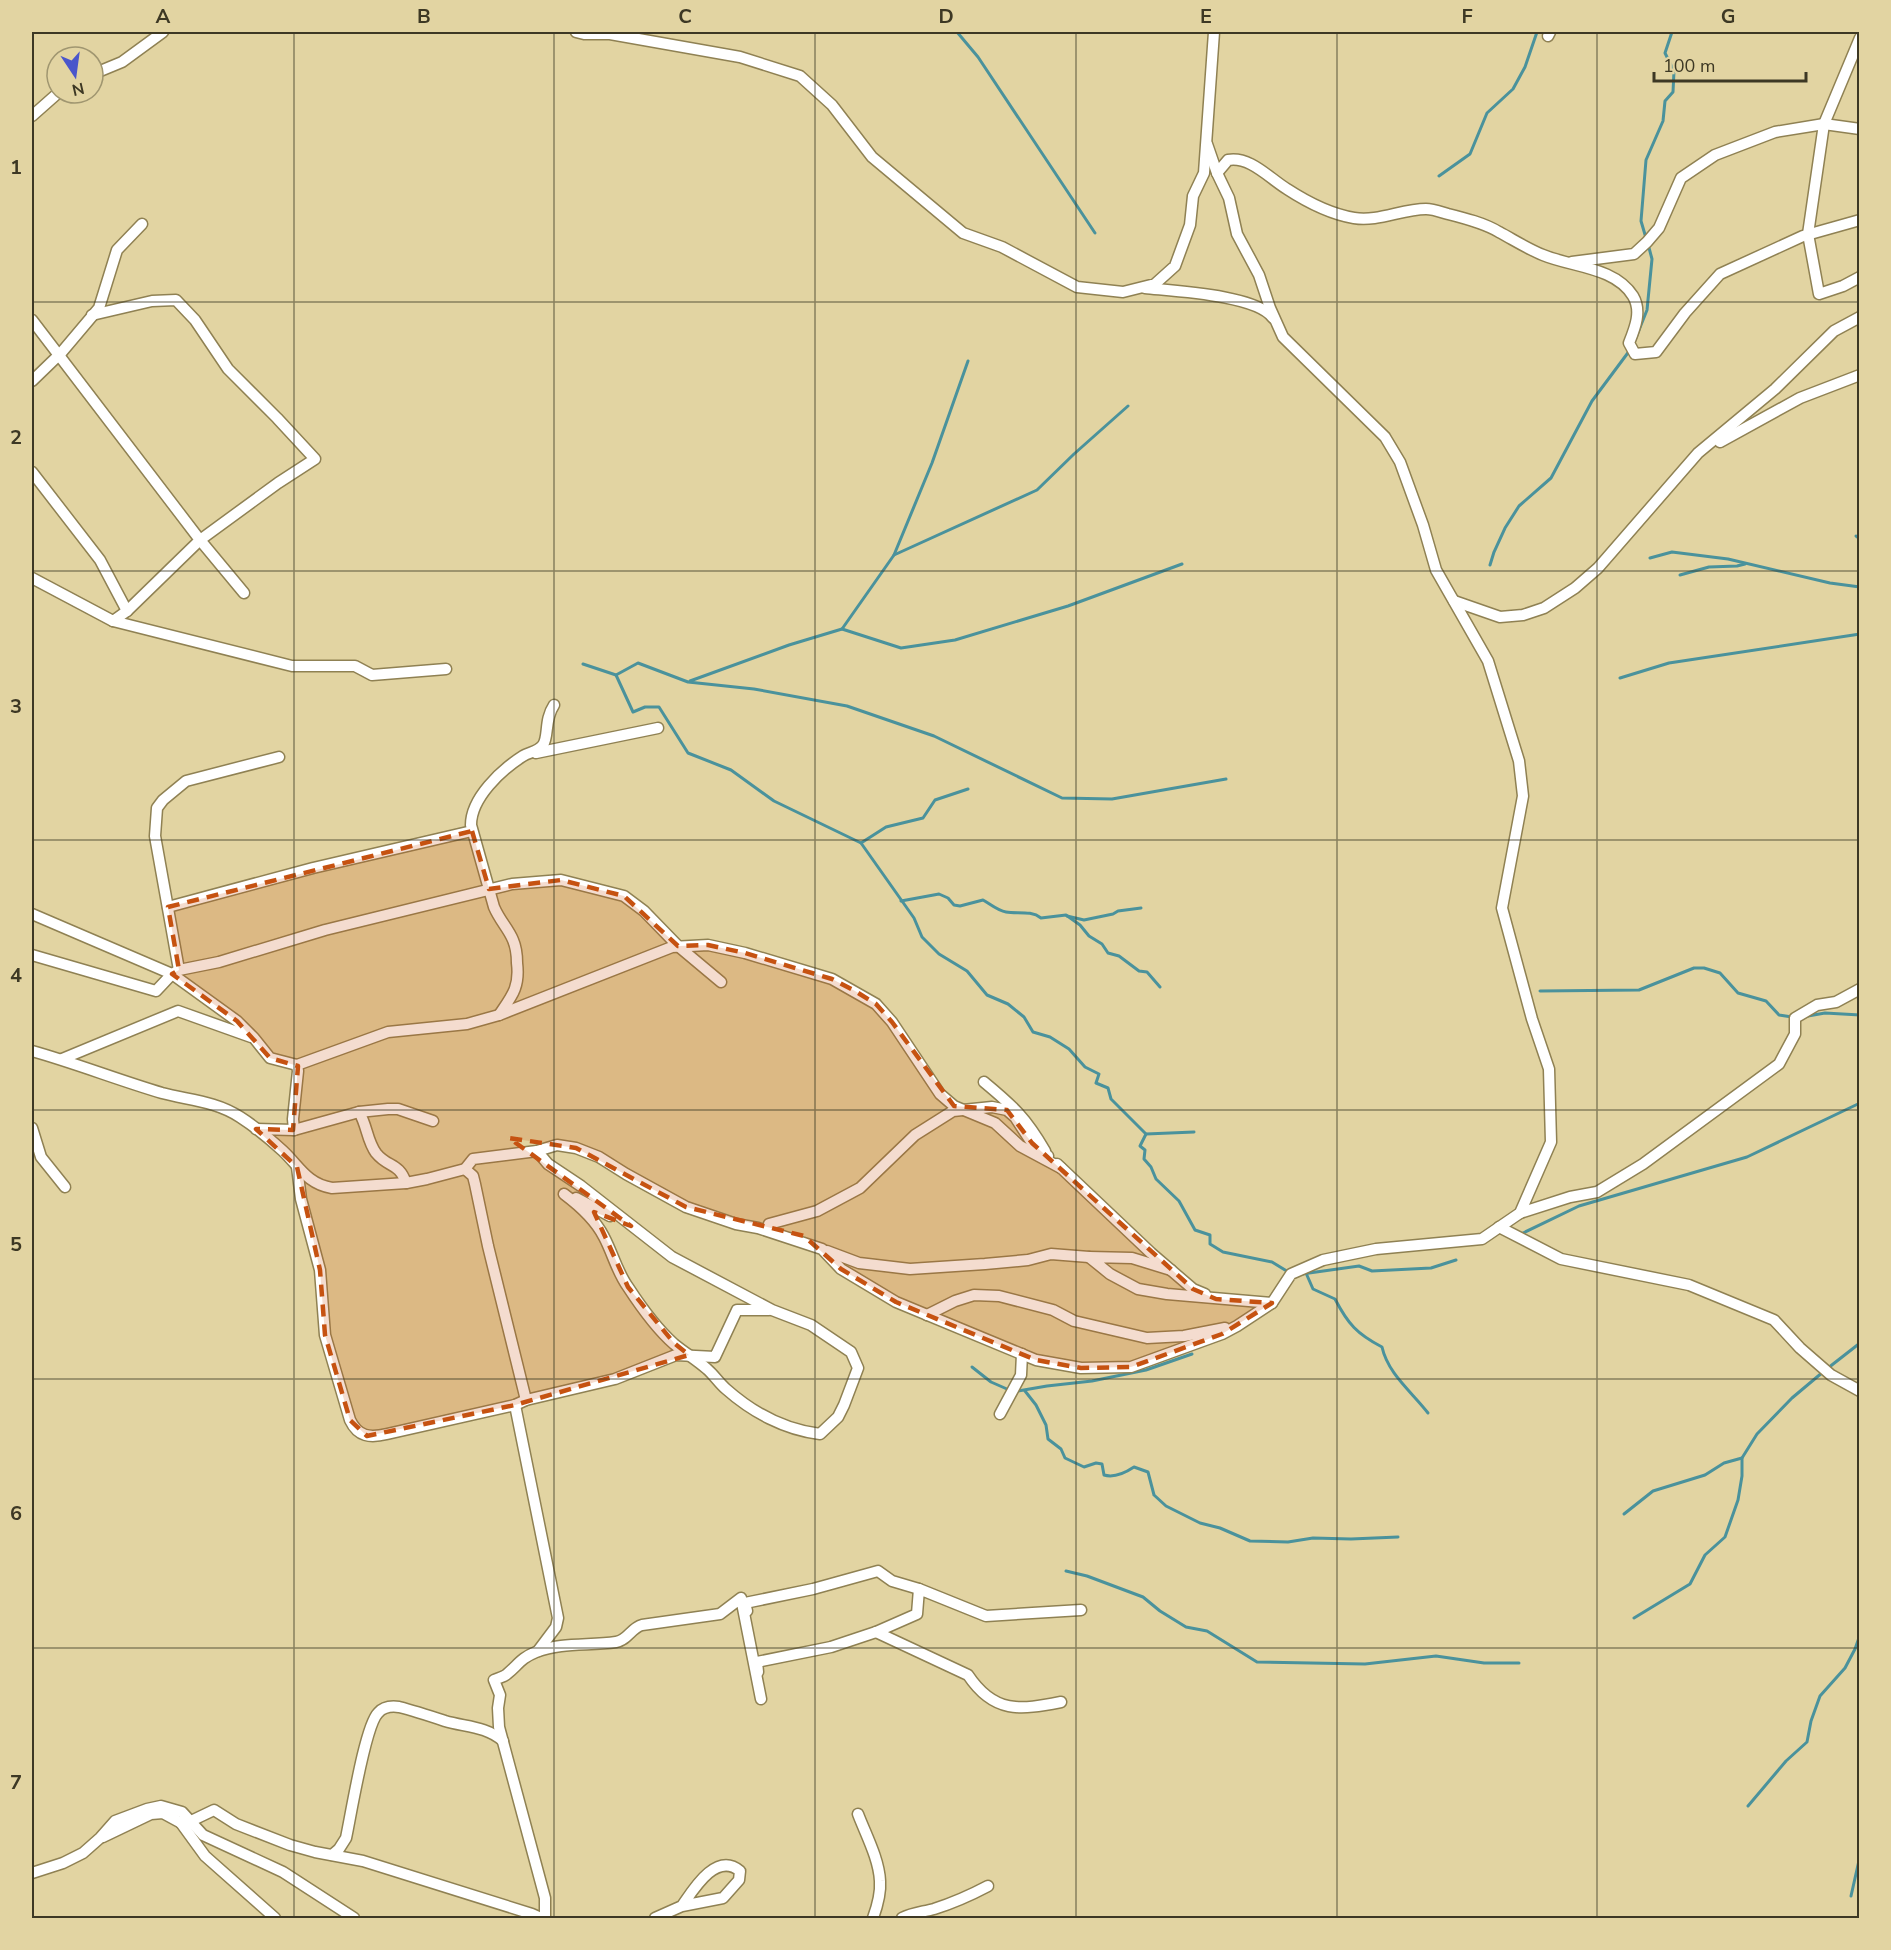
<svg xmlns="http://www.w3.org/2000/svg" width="1891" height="1950" font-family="'Nunito Sans',sans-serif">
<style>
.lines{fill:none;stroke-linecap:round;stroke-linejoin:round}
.stream{stroke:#4a929c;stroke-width:3}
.minor-casing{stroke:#8f8153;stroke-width:13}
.minor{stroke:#fff;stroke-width:10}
.marked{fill:#c65211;fill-opacity:0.2;stroke:#c65211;stroke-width:4.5;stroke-dasharray:12 8;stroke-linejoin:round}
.grid{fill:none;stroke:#3d3824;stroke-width:1.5;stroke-opacity:0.55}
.neatline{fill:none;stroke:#3d3824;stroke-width:2}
.grid-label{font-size:20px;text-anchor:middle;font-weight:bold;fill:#3d3824}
</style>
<rect width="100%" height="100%" fill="#e2d4a2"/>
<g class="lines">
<!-- stream -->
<g class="stream">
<path d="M 957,32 L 978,57 L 1095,233"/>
<path d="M 1439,176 L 1470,154 L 1487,113 L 1513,89 L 1525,67 L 1537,32"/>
<path d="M 1646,238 L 1641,221 L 1646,160 L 1663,121 L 1665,101 L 1673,92 L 1674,71 L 1665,53 L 1672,32"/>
<path d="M 1633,345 L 1647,310 L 1652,259 L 1648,244"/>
<path d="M 1856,536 L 1860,539"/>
<path d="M 894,555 L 932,463 L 968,361"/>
<path d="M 1650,558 L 1672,552 L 1728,559 L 1830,583 L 1860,587"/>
<path d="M 1490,565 L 1494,552 L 1505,528 L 1519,506 L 1551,478 L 1592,401 L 1630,350"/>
<path d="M 1680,575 L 1709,567 L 1737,566 L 1745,564"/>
<path d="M 842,629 L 894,555 L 1037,490 L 1074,454 L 1128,406"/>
<path d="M 583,664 L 616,675 L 638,663 L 688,682 L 754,689 L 847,706 L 934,736 L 1062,798 L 1112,799 L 1226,779"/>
<path d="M 616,675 L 633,712 L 645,707 L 659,707 L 688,753 L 731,770 L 774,801 L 861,843 L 886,827 L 923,818 L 935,800 L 968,789"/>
<path d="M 1620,678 L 1669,663 L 1860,634"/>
<path d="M 690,681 L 789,645 L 842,629 L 901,648 L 955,640 L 1068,606 L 1182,564"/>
<path d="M 861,843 L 914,918 L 922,937 L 939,954 L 967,971 L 987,995 L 1008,1004 L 1024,1017 L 1033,1032 L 1050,1037 L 1069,1049 L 1085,1067 L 1099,1074 L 1096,1083 L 1108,1088 L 1111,1099 L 1146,1134 L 1194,1132"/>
<path d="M 901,901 L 939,894 L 948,898 L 954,905 L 960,906 L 983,900 C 990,904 998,911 1006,912 C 1017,914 1031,910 1041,918 L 1066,915 L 1080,925 L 1089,936 L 1102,944 L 1108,953 L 1119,956 L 1139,971 L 1147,972 L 1160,987"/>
<path d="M 1067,916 L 1084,920 L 1113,914 L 1118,911 L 1141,908"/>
<path d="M 1540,991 L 1639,990 L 1694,968 L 1704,968 L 1720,973 L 1738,993 L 1766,1001 L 1779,1015 L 1792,1017"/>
<path d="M 1808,1016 L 1825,1013 L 1860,1015"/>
<path d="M 1146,1134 L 1140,1146 L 1145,1150 L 1144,1159 L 1151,1167 L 1156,1179 L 1179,1201 L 1195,1230 L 1210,1235 L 1210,1244 L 1223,1252 L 1272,1262 L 1290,1273"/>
<path d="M 1523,1233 L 1579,1206 L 1747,1157 L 1860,1103"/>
<path d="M 1306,1273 L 1313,1289 L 1335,1299 C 1348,1324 1357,1334 1382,1347 C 1388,1374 1412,1392 1428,1413"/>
<path d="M 1302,1274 L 1359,1266 L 1372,1271 L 1431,1268 L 1456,1260"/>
<path d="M 972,1367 L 991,1382 L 1007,1389"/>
<path d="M 1828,1368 L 1860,1343"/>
<path d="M 1018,1391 L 1047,1386 L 1092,1381 L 1146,1370 L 1192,1354"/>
<path d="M 1025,1391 L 1036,1405 L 1046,1425 L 1048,1439 L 1061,1449 L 1065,1458 L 1084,1467 L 1096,1463 L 1102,1464 L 1104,1475 C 1114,1478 1125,1473 1134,1467 L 1148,1472 L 1154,1495 L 1166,1506 L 1200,1523 L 1220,1528 L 1250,1541 L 1288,1542 L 1313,1538 L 1351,1539 L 1398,1537"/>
<path d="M 1624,1514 L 1653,1491 L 1705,1475 L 1724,1463 L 1742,1458"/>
<path d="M 1066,1571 L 1087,1576 L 1143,1597 L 1160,1611 L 1186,1627 L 1207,1631 L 1257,1662 L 1365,1664 L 1436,1656 L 1484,1663 L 1519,1663"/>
<path d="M 1634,1618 L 1690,1584 L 1705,1555 L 1725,1537 L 1738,1500 L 1742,1476 L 1742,1458 L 1757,1434 L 1792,1398 L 1823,1372"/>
<path d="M 1748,1806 L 1786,1761 L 1807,1742 L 1811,1721 L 1820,1696 L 1845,1668 L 1855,1649 L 1860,1635"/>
<path d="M 1851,1896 L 1860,1856"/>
</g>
<defs>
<g id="minor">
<path d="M 576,32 L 584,34 L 610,34 L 740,57 L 800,76 L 832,105 L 872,157 L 963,233 L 1002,247 L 1077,287 L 1123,292 L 1155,284 L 1175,266 L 1190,225 L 1193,196 L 1204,173 L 1214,32"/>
<path d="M 1548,36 L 1550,32"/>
<path d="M 1860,38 L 1824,124 L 1808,234 L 1819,294 L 1843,286 L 1860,277"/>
<path d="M 93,74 L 122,62 L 163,32"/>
<path d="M 32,116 L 58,93"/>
<path d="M 1217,173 L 1228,160 C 1250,156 1269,178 1287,189 C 1307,202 1330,214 1354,218 C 1378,222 1402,209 1426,209 C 1433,209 1441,212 1448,214 C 1464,218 1484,223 1499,232 C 1514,240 1528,249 1543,255 C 1572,267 1615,267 1633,296 C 1642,311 1635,328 1629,343 L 1635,354 L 1656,352 L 1685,313 L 1720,274 L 1803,236 L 1860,220"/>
<path d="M 1572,262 L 1634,254 L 1647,242 L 1659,228 L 1681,178 L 1715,155 L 1775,132 L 1824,124 L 1860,129"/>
<path d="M 1145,288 C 1173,291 1257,295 1273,318"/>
<path d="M 92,315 L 152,301 L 176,300 L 195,320 L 228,369 L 277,418 L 315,459 L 278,483 L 200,540 L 244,593"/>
<path d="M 32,320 L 200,540 L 127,611 L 113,621 L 32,578"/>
<path d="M 32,381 L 61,353 L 99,308 L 117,250 L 142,224"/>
<path d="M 1720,442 L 1800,398 L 1860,375"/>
<path d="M 32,472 L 100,560 L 127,611"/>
<path d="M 1454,601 L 1500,617 L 1523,615 L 1544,608 L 1575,588 L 1598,568 L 1698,453 L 1775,389 L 1834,331 L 1860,317"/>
<path d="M 113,621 L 292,666 L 355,666 L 372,675 L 446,669"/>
<path d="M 536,753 L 658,728"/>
<path d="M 168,907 L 313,868 L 472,831"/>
<path d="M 32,914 L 172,974 L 237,1021 L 254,1038 L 270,1058 L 297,1065 L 298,1071 L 293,1119 L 294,1130"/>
<path d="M 32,955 L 156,991 L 172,974 L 179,970 L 219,962 L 325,930 L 512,884 L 561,880 L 624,896 L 644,911 L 678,946 L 721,982"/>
<path d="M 179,970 L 155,836 L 157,808 L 163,800 L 186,781 L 279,757"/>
<path d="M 499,1015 L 672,947 L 708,945 L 745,953 L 832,979 L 876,1004 L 892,1022 L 940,1094 L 954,1106 L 995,1123 L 1020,1146 L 1061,1168"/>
<path d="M 32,1051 C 75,1063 118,1080 162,1093 C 188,1100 216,1101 240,1117 C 254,1126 270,1139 283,1151 C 299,1166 307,1184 332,1188 L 406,1183 L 427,1179 L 465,1169 L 473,1159 L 537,1151 L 557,1145 L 576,1148 L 599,1157 L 626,1174 L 686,1207 L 736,1224 L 758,1228 L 822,1249 L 841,1269 L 896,1302 L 1036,1360 L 1081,1368 L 1131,1367 L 1222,1334 L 1237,1326 L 1272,1303"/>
<path d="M 62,1059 L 178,1011 L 251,1037"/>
<path d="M 297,1065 L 388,1032 L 467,1024 L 499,1015 C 512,996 520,987 517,963 C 517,955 516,947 513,940 C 508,928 500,921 494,907 L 471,825 C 471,798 501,770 523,756 C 529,752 538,752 543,745 C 549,736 544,720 554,705"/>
<path d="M 984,1082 C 1013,1106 1026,1118 1045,1151"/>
<path d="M 359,1112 C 367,1125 367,1141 376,1153 C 388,1168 399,1162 406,1183"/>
<path d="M 32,1128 L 41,1157 L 65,1187"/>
<path d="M 256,1129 L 294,1130 L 359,1112 L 388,1109 L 398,1109 L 433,1121"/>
<path d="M 537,1151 L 548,1164 L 581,1186 L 672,1257 L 772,1310 L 811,1325 L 851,1352 L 858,1368 L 844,1405 L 838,1417 L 820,1434 C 785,1430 752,1412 726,1389 C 719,1383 714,1375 707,1369 C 697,1360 685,1353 674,1344 C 657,1329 641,1307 628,1287 C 617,1272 613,1254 604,1237 C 595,1219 580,1206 564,1194"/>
<path d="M 1057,1164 L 1151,1253 L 1193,1289 L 1205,1294"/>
<path d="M 297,1167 L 301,1199 L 320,1270 L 325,1335 L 350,1420 C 358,1437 370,1438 387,1434 L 515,1405 L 526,1400 L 615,1379 L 676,1355 L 715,1357 L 737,1310 L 769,1310"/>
<path d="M 465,1169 L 473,1176 L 475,1184 L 488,1246 L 526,1400"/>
<path d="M 576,1198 L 610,1216"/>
<path d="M 1520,1213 L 1570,1197 L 1597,1192 L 1643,1164 L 1779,1064 L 1795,1034 L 1795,1018 L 1817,1005 L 1836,1002 L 1860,989"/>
<path d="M 769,1224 L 817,1211 L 860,1188 L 915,1135 L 953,1111 L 992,1107 L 1007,1110 L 1015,1117 L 1032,1143 L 1048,1156"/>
<path d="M 1499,1227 L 1561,1259 L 1689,1285 L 1774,1320 L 1800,1348 L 1831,1375 L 1860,1391"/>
<path d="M 827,1251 L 859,1263 L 910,1269 L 985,1264 L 1028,1260 L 1051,1254 L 1089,1257"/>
<path d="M 1171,1270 L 1132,1258 L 1089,1257 L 1110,1274 L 1138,1289 L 1167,1294 L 1272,1303 L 1291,1274 L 1323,1260 L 1376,1249 L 1482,1239 L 1520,1213 L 1551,1142 L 1549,1069 L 1532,1019 L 1502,908 L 1523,796 L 1519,761 L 1488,661 L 1436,570 L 1423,525 L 1400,462 L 1385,437 L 1283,337 L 1270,308 L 1259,275 L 1237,234 L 1229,198 L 1217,173 L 1207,144"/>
<path d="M 927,1315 L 955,1301 L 974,1295 L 999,1296 L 1053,1310 L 1074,1321 L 1147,1338 L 1184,1336 L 1225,1328"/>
<path d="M 515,1405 L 558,1618 L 556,1627 L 538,1651"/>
<path d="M 1000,1414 L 1021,1375 L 1022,1354"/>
<path d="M 747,1611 L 745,1603 L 813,1589 L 878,1571 L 892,1581 L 919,1589"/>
<path d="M 876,1632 L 968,1675 C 994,1714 1020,1710 1061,1702"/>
<path d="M 758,1672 L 757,1662 L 831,1647 L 876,1632 L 917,1614 L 919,1589 L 986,1616 L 1081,1610"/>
<path d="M 858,1814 C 866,1835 879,1859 880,1881 C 881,1894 877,1907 873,1918"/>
<path d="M 191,1821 L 214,1810 L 236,1824 L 290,1845 L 315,1852 L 363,1861 L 532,1914 L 541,1918"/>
<path d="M 181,1823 L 205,1856 L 275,1918"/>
<path d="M 103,1837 L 151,1814 L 163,1813 L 187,1826"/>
<path d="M 332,1855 L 339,1849 L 346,1838 C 351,1815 365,1726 378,1713 C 384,1706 392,1706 399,1707 C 415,1711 430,1716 445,1721 C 465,1727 486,1726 503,1741"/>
<path d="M 32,1873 L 63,1863 L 83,1853 L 100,1838 L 115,1821 L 147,1809 L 161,1806 L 182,1812 L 203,1835 L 283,1872 L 354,1918"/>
<path d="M 545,1918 L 545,1898 L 499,1727 L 498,1708 L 500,1695 L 494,1680 C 498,1678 504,1677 507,1674 C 518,1665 521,1658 536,1652 C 562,1642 589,1646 616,1642 C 628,1640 631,1628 642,1625 L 720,1614 L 741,1598 L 761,1699"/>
<path d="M 655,1918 L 682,1906 L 723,1898 L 739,1880 L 740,1871 C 716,1851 693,1890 682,1906"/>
<path d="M 902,1918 C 912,1913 923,1912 934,1909 C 953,1903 971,1895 988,1886"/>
</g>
</defs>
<!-- minor casing -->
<use href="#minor" class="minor-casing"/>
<!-- minor -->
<use href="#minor" class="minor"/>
</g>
<!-- marked area -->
<path class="marked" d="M 472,831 L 489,889 L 561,880 L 624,896 L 678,946 L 708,945 L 745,953 L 832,979 L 855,991 L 876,1004 L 892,1022 L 954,1106 L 1007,1110 L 1032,1143 L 1193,1289 L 1216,1299 L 1272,1303 L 1222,1334 L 1131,1367 L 1081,1368 L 1036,1360 L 896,1302 L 841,1269 L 804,1236 L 686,1207 L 576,1148 L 509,1138 L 631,1226 L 594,1212 L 628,1287 L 674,1343 L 689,1355 L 515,1405 L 367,1436 L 350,1420 L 325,1335 L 320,1270 L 297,1167 L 256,1129 L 293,1130 L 298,1066 L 270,1058 L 237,1021 L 172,974 L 179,970 L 168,907 Z"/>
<!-- grid -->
<path class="grid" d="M 294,32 L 294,1918M 554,32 L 554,1918M 815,32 L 815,1918M 1076,32 L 1076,1918M 1337,32 L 1337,1918M 1597,32 L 1597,1918M 32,302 L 1860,302M 32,571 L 1860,571M 32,840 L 1860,840M 32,1110 L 1860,1110M 32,1379 L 1860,1379M 32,1648 L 1860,1648"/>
<!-- border -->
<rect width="1891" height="1950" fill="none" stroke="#e2d4a2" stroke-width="66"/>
<!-- north arrow -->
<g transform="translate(75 75) rotate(167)"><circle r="28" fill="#e2d4a2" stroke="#a09670" stroke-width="1.5"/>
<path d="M0-4.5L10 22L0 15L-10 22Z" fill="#4a56cb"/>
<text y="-9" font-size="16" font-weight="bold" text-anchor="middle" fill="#3d3824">N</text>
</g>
<!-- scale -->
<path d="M1654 72v9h152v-9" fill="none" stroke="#3d3824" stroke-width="3"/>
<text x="1663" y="72" font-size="18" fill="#3d3824" stroke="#e2d4a2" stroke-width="4.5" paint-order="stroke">100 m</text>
<rect x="33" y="33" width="1825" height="1884" class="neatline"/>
<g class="grid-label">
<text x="163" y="23">A</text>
<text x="424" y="23">B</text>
<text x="685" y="23">C</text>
<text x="946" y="23">D</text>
<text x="1206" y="23">E</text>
<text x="1467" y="23">F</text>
<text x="1728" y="23">G</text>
<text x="16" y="174">1</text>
<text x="16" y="444">2</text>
<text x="16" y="713">3</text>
<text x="16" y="982">4</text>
<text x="16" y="1251">5</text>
<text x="16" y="1520">6</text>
<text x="16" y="1789">7</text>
</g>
</svg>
